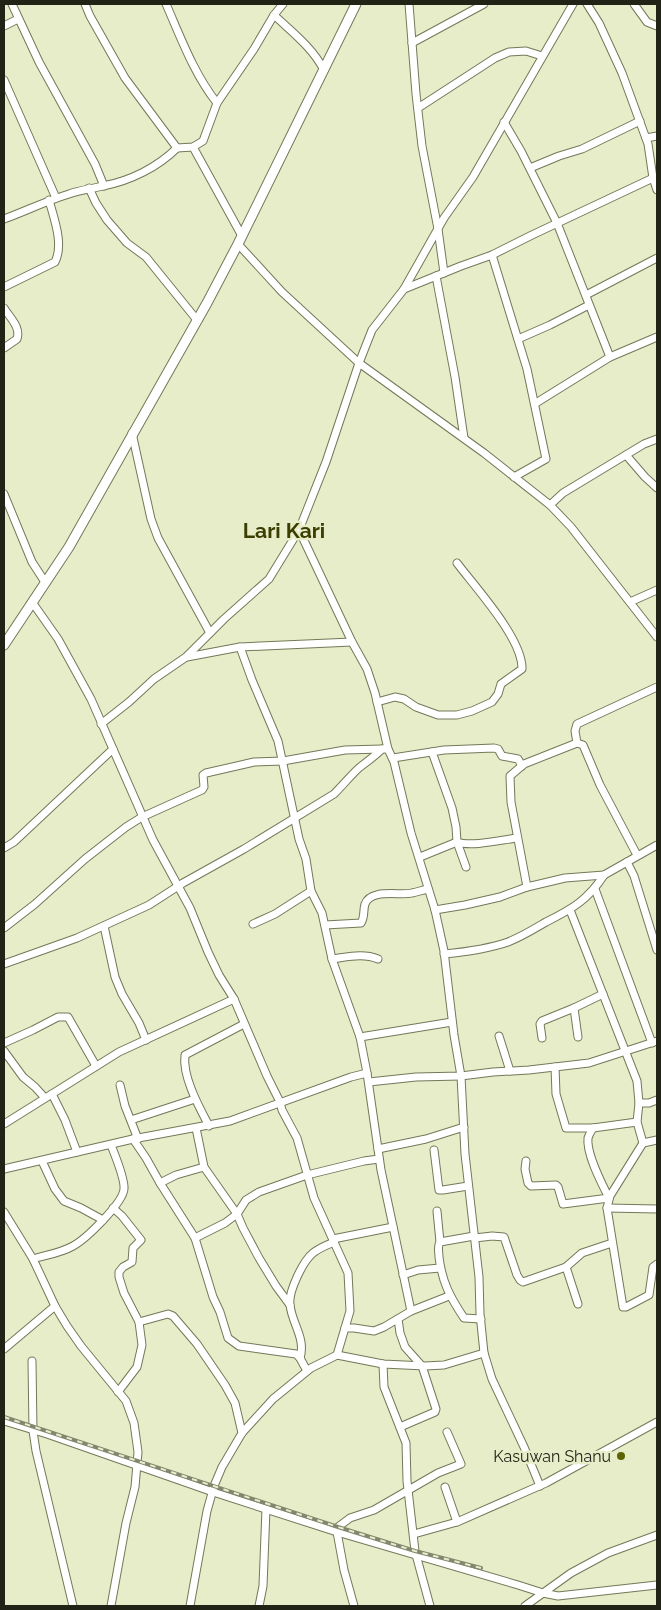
<svg xmlns="http://www.w3.org/2000/svg" width="661" height="1610" font-family="Raleway,sans-serif">
<style>
.lines{fill:none;stroke-linecap:round;stroke-linejoin:round}
.minor-casing{stroke:#747859;stroke-width:9}
.tertiary-casing{stroke:#747859;stroke-width:11}
.minor{stroke:#fff;stroke-width:7}
.tertiary{stroke:#fff;stroke-width:9}
.rail-casing{stroke:#83876f;stroke-width:4}
.rail{stroke:#e7ecc9;stroke-width:2;stroke-dasharray:5.5;stroke-linecap:butt}
.poi-dot{fill:#5c6300;stroke:#e7ecc9;stroke-width:2}
.labels{text-anchor:middle;stroke-width:5;stroke-linejoin:round;paint-order:stroke}
.poi-label{font-size:16px;fill:#212316;stroke:#e7ecc9;text-anchor:end}
.district-label{font-size:21px;font-weight:bold;fill:#3a3e00;stroke:#e7ecc9}
</style>
<rect width="100%" height="100%" fill="#e7ecc9"/>
<g class="lines">
<defs>
<g id="minor">
<path d="M 12,4 L 39,62 L 95,164 L 104,186"/>
<path d="M 85,4 L 90,16 L 125,78 L 177,148 L 193,147 L 203,141 L 217,103 L 254,49 L 274,15 L 283,4"/>
<path d="M 166,4 C 181,38 194,74 217,103"/>
<path d="M 409,4 L 416,94 L 422,146 L 438,229 L 444,273"/>
<path d="M 587,4 L 599,23 L 622,73 L 648,144 L 653,178 L 657,190"/>
<path d="M 634,4 L 647,22 L 657,26"/>
<path d="M 274,15 C 292,32 312,47 324,70"/>
<path d="M 4,26 L 18,19"/>
<path d="M 412,43 L 484,4"/>
<path d="M 4,80 L 56,198"/>
<path d="M 418,108 L 495,58 L 509,52 L 526,51 L 542,56"/>
<path d="M 504,122 L 521,151 L 557,223 L 610,357"/>
<path d="M 646,138 L 657,136"/>
<path d="M 193,147 L 242,236"/>
<path d="M 530,168 L 559,156 L 582,149 L 640,121"/>
<path d="M 89,188 L 96,203 L 107,220 L 127,243 L 146,257 L 197,320"/>
<path d="M 4,219 C 26,211 46,201 69,194 C 80,190 91,189 103,186 C 130,181 158,167 177,148"/>
<path d="M 238,244 L 282,292 L 359,363 L 484,453 L 550,505 L 571,527 L 657,637"/>
<path d="M 492,255 L 527,369 L 546,459 L 514,477"/>
<path d="M 436,276 L 455,377 L 464,438"/>
<path d="M 4,287 L 55,262 C 64,244 54,219 49,200"/>
<path d="M 404,289 L 461,266 L 492,255 L 532,235 L 653,178"/>
<path d="M 586,295 L 657,258"/>
<path d="M 4,308 C 10,318 21,327 17,339 L 4,348"/>
<path d="M 518,339 L 550,325 L 589,305"/>
<path d="M 536,403 L 610,357 L 657,337"/>
<path d="M 132,433 L 151,519 L 158,538 L 210,633"/>
<path d="M 626,455 L 645,477 L 657,488"/>
<path d="M 4,494 L 32,562 L 45,582"/>
<path d="M 550,505 L 563,493 L 644,444 L 657,439"/>
<path d="M 299,530 L 352,642 L 367,669 L 375,693 L 388,749 L 394,762 L 411,833 L 435,910 L 444,951 L 454,1035 L 461,1076 L 465,1154 L 479,1277 L 480,1314 L 484,1353 L 492,1379 L 524,1447 L 540,1486"/>
<path d="M 32,602 L 58,639 L 91,699 L 153,840 L 190,908 L 208,952 L 219,975 L 234,999 L 267,1076 L 280,1102 L 282,1110 L 297,1138 L 314,1198 L 348,1273 L 350,1311 L 337,1355"/>
<path d="M 630,602 L 657,590"/>
<path d="M 240,647 L 252,680 L 278,741 L 299,839 L 306,859 L 311,891 L 322,913 L 332,959 L 360,1037 L 367,1073 L 381,1170 L 411,1311"/>
<path d="M 187,657 L 240,647 L 352,642"/>
<path d="M 377,702 L 395,697 L 404,699 L 416,707 L 438,715 L 457,715 L 472,711 L 492,702 L 498,694 L 501,684 L 522,669 C 523,639 475,587 457,563"/>
<path d="M 101,724 L 129,702 L 154,679 L 186,657 L 224,619 L 269,579 L 299,530 L 326,462 L 359,363 L 372,330 L 404,289 L 444,218 L 473,177 L 573,4"/>
<path d="M 577,743 L 575,731 L 577,724 L 657,687"/>
<path d="M 432,752 L 452,808 L 456,827 L 457,842 L 466,867"/>
<path d="M 393,758 L 444,750 L 494,748 L 498,749 L 502,756 L 518,759 L 522,766"/>
<path d="M 4,848 L 14,842 L 113,749"/>
<path d="M 420,857 L 457,842 C 471,847 501,840 517,838"/>
<path d="M 627,862 L 634,876 L 657,950"/>
<path d="M 527,887 L 511,802 L 510,776 L 524,764 L 577,743 L 583,745 L 600,785 L 637,855"/>
<path d="M 595,889 L 652,1043"/>
<path d="M 435,910 L 465,905 L 500,897 L 527,887 L 565,878 L 604,875 L 657,845"/>
<path d="M 570,910 L 637,1081 L 639,1103 L 637,1122 L 643,1143 L 610,1196 L 607,1208 L 623,1307 L 626,1307 L 649,1295 L 653,1267 L 657,1264"/>
<path d="M 253,924 L 275,914 L 311,891"/>
<path d="M 325,925 L 361,923 C 365,917 363,910 365,904 C 371,888 400,896 412,893 C 417,892 423,890 428,889"/>
<path d="M 104,926 L 115,977 L 122,994 L 139,1023 L 146,1040"/>
<path d="M 4,928 L 35,904 L 85,859 L 126,827 L 142,817 L 202,790 L 204,787 L 203,775 L 206,773 L 254,762 L 283,761 L 345,750 L 382,749"/>
<path d="M 444,954 C 465,952 488,949 508,942 C 521,937 534,929 546,922 C 572,909 588,900 604,875"/>
<path d="M 332,959 C 348,957 363,953 378,959"/>
<path d="M 4,964 L 77,938 L 149,905 L 183,883 L 244,849 L 334,794 C 343,785 351,775 360,767 C 368,761 375,756 382,749 L 388,749"/>
<path d="M 574,1008 L 578,1037"/>
<path d="M 499,1036 L 510,1071"/>
<path d="M 360,1037 L 452,1022"/>
<path d="M 542,1038 L 540,1024 L 542,1021 L 574,1008 L 603,994"/>
<path d="M 4,1043 L 33,1030 L 58,1017 L 68,1017 L 96,1066"/>
<path d="M 4,1051 L 23,1077 L 35,1087 L 45,1098"/>
<path d="M 555,1067 L 556,1094 L 566,1128 L 593,1128 L 637,1122"/>
<path d="M 369,1082 L 416,1077 L 461,1076 L 493,1072 L 529,1070 L 589,1063 L 657,1041"/>
<path d="M 120,1085 L 125,1106 L 138,1139"/>
<path d="M 52,1094 L 65,1120 L 77,1152"/>
<path d="M 639,1103 L 649,1103 L 657,1100"/>
<path d="M 131,1120 L 195,1099"/>
<path d="M 4,1124 L 119,1052 L 234,999"/>
<path d="M 209,1126 C 199,1107 182,1076 185,1055 L 244,1024"/>
<path d="M 196,1128 L 204,1167 L 237,1214 L 243,1228 L 259,1258 L 276,1286 L 290,1305"/>
<path d="M 133,1139 L 146,1158 L 160,1183 L 195,1238 L 213,1297 L 220,1312 L 228,1338 L 239,1346 L 296,1354 L 300,1358 L 307,1371"/>
<path d="M 643,1143 L 657,1140"/>
<path d="M 378,1149 L 426,1139 L 464,1127"/>
<path d="M 434,1150 L 439,1190 L 443,1190 L 468,1186"/>
<path d="M 42,1161 L 55,1189 L 64,1201 L 81,1208 L 103,1220"/>
<path d="M 526,1161 L 525,1169 L 528,1183 L 531,1186 L 556,1185 L 558,1187 L 563,1204 L 609,1198 C 602,1184 586,1154 588,1138 C 589,1135 591,1131 593,1128"/>
<path d="M 4,1169 L 133,1139 L 230,1121 L 351,1077 L 367,1073"/>
<path d="M 160,1183 L 176,1175 L 204,1167"/>
<path d="M 113,1208 L 122,1216 L 141,1240 L 133,1248 L 132,1262 L 123,1267 L 119,1272 L 119,1277 L 124,1293 L 139,1322 L 142,1345 L 137,1367 L 118,1392"/>
<path d="M 607,1208 L 657,1209"/>
<path d="M 437,1211 L 440,1242"/>
<path d="M 4,1212 L 33,1259 L 55,1306 L 67,1326 L 81,1346 L 126,1401 L 134,1423 L 138,1452 L 135,1487 L 126,1523 L 111,1606"/>
<path d="M 474,1236 L 440,1242 C 437,1247 439,1251 439,1257 C 442,1282 450,1297 464,1318 L 481,1319"/>
<path d="M 195,1238 L 225,1223 L 237,1214 L 246,1200 L 259,1192 L 307,1175 L 364,1161 L 379,1159"/>
<path d="M 475,1238 L 492,1236 L 504,1237 L 517,1275 L 520,1280 L 523,1282 L 566,1267 L 582,1253 L 612,1243"/>
<path d="M 333,1239 L 393,1227"/>
<path d="M 33,1259 C 46,1255 61,1253 73,1246 C 86,1239 123,1203 124,1189 C 125,1179 115,1155 111,1145"/>
<path d="M 566,1267 L 578,1304"/>
<path d="M 403,1275 L 418,1270 L 440,1268"/>
<path d="M 398,1319 L 400,1333 L 405,1347 L 422,1366 L 436,1409 L 435,1412 L 400,1427"/>
<path d="M 139,1322 L 168,1314 L 173,1316 L 197,1344 L 225,1385 L 235,1403 L 242,1433"/>
<path d="M 345,1328 L 354,1328 L 374,1331 L 384,1327 L 411,1311 L 449,1296"/>
<path d="M 4,1349 L 55,1306"/>
<path d="M 300,1358 C 306,1338 292,1324 290,1305 C 288,1292 303,1261 313,1253 C 319,1248 327,1245 334,1242"/>
<path d="M 32,1361 L 33,1431 L 36,1451 L 73,1606"/>
<path d="M 383,1364 L 384,1387 L 406,1443 L 407,1481 L 415,1551 L 430,1606"/>
<path d="M 4,1421 L 47,1434 L 213,1492 L 337,1532 L 518,1585 L 543,1593 L 558,1596 L 657,1585"/>
<path d="M 445,1487 L 457,1522"/>
<path d="M 414,1534 L 457,1522 L 546,1483 L 657,1422"/>
<path d="M 190,1606 L 207,1511 L 214,1486 L 222,1467 L 242,1433 L 273,1399 L 311,1368 L 337,1355 L 383,1364 L 425,1366 L 444,1365 L 484,1353"/>
<path d="M 259,1606 L 263,1586 L 266,1509"/>
<path d="M 354,1606 L 344,1570 L 337,1532 L 338,1527 L 350,1518 L 374,1510 L 438,1473 L 461,1464 L 447,1432"/>
<path d="M 525,1606 L 571,1573 L 608,1553 L 657,1535"/>
</g>
<path id="tertiary" d="M 4,645 L 69,547 L 207,303 L 238,244 L 356,4"/>
</defs>
<!-- minor casing -->
<use href="#minor" class="minor-casing"/>
<!-- tertiary casing -->
<use href="#tertiary" class="tertiary-casing"/>
<!-- minor -->
<use href="#minor" class="minor"/>
<!-- tertiary -->
<use href="#tertiary" class="tertiary"/>
<defs>
<path id="rail" d="M 4,1417 L 338,1527 L 415,1551 L 481,1568"/>
</defs>
<!-- rail casing -->
<use href="#rail" class="rail-casing"/>
<!-- rail -->
<use href="#rail" class="rail"/>
</g>
<!-- markers -->
<circle class="poi-dot" cx="621" cy="1456" r="5"/>
<g class="labels">
<!-- poi labels -->
<g class="poi-label">
<text x="611" y="1462">Kasuwan Shanu</text>
</g>
<!-- district labels -->
<g class="district-label">
<text x="284" y="538">Lari Kari</text>
</g>
</g>
<!-- border -->
<rect width="661" height="1610" fill="none" stroke="#212316" stroke-width="10"/>
</svg>
